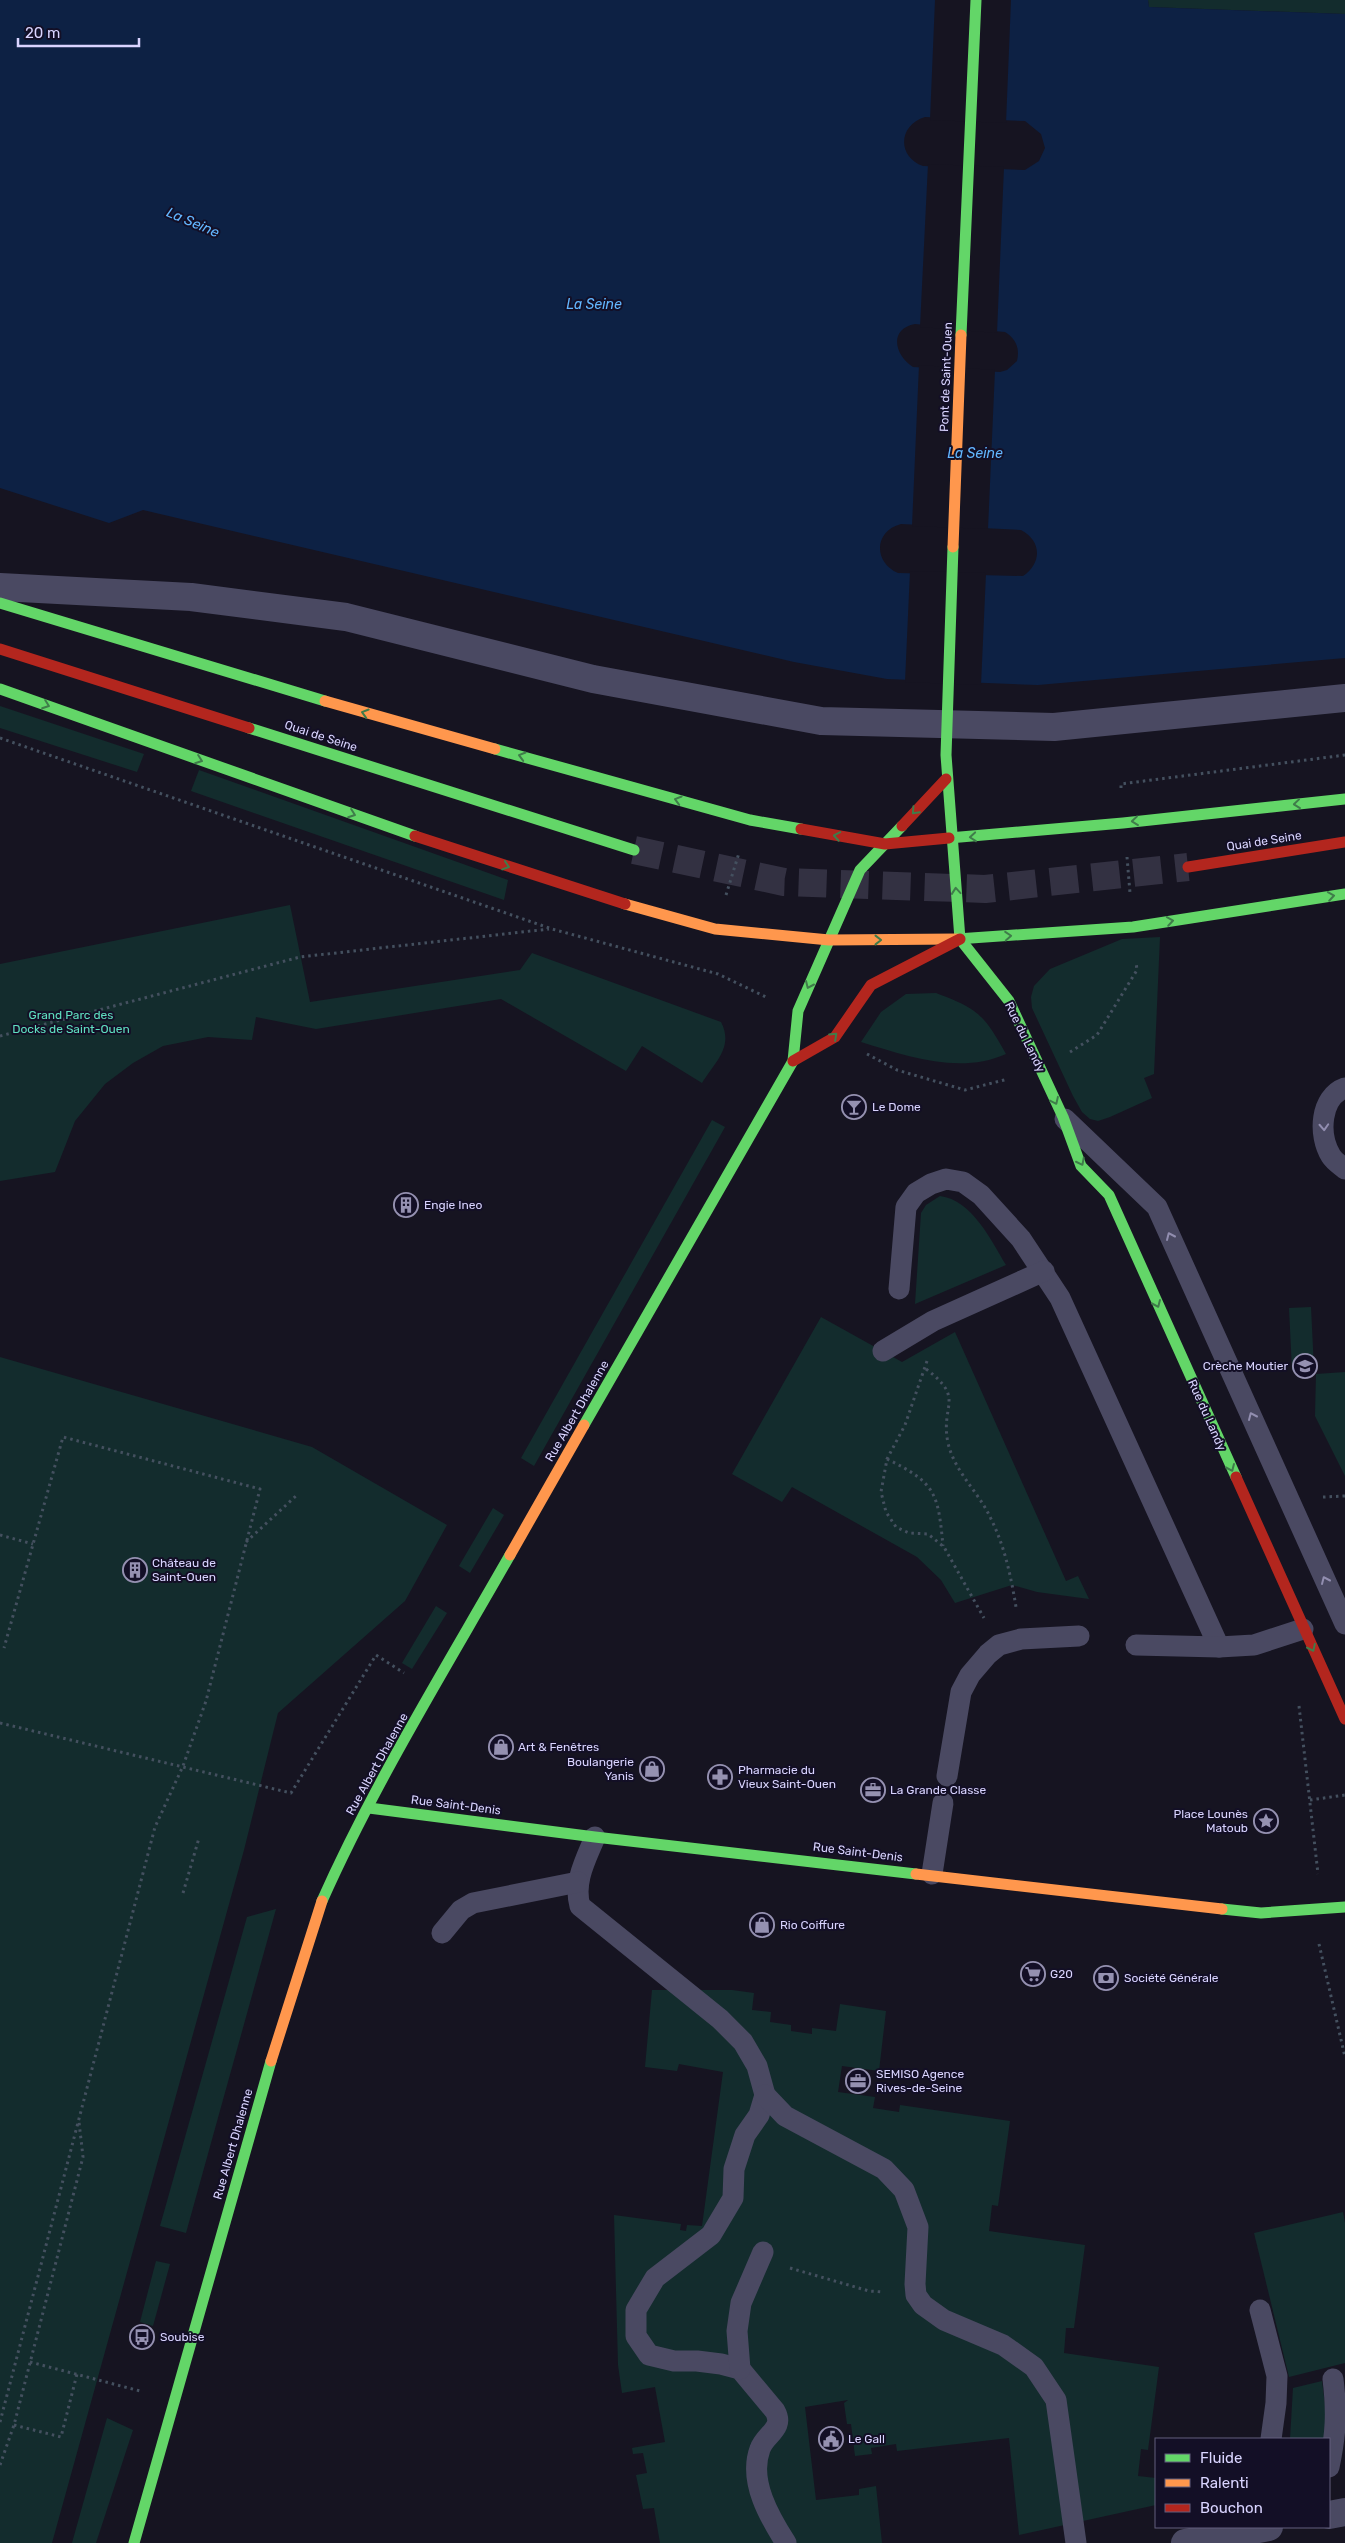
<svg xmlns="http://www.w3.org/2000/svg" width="1345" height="2543" font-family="Rubik,sans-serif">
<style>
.green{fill:#132c2d}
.water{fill:#0d2144;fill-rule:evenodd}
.pier{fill:#161421}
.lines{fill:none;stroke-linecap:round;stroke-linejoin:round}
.primary-tunnel{stroke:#333142;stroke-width:28;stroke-dasharray:28 14;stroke-linecap:butt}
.path{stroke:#44505f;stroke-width:3;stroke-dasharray:2.5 4;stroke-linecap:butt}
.lane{stroke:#4a4962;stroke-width:21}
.street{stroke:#4a4962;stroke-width:28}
.fast{stroke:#63d668;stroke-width:11}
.slow{stroke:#ff974d;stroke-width:11}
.jam{stroke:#b3261e;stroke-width:11}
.oneway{stroke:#3f7c4a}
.oneway2{stroke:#928eb0}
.labels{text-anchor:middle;stroke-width:4;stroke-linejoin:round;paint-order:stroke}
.street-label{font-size:12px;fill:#d9d4ff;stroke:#130f26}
.park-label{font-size:12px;fill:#5fe0c0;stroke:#130f26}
.poi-label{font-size:12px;fill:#d9d4ff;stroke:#130f26;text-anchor:start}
.water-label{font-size:14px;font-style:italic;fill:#62b6ff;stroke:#130f26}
</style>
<rect width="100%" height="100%" fill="#161421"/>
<!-- green -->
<g class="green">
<path d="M 1148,0 L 1345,0 L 1345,14 L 1149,7 Z"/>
<path d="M 0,706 L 144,754 L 137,772 L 0,728 Z"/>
<path d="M 199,770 L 508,880 L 504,900 L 191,791 Z"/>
<path d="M 290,905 L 310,1002 L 520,970 L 532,953 L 721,1022 C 734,1047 715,1062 702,1083 L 642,1046 L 626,1071 L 501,999 L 316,1029 L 256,1017 L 252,1040 L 208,1037 L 163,1046 L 133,1063 L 105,1084 L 75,1121 L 55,1172 L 0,1181 L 0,964 Z"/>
<path d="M 1160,937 L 1154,1074 L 1144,1078 L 1152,1098 L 1110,1117 L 1098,1121 L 1090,1119 L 1082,1112 L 1073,1096 L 1032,1008 L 1031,997 L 1034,986 L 1050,969 L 1122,939 Z"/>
<path d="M 936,993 C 979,1009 984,1015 1006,1054 C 959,1075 907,1056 861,1042 L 881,1012 L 906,994 Z"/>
<path d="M 712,1120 L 725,1127 L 534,1466 L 521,1458 Z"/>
<path d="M 940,1196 C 972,1200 991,1240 1006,1265 L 915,1304 L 921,1213 L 926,1205 Z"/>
<path d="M 1311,1307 L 1314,1369 L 1292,1370 L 1289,1308 Z"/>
<path d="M 821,1317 L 902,1362 L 955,1332 L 1066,1581 L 1078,1576 L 1089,1599 L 1037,1592 L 1012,1585 L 955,1603 L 941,1580 L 917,1557 L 792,1487 L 782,1502 L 732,1474 Z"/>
<path d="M 0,1357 L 312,1447 L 447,1525 L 405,1601 L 278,1713 L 244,1850 L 52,2543 L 0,2543 Z"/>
<path d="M 1345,1372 L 1345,1476 L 1315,1416 L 1316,1374 Z"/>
<path d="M 493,1508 L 504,1515 L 470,1573 L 459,1566 Z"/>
<path d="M 436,1606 L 447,1613 L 412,1669 L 402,1663 Z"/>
<path d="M 276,1909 L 186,2233 L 160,2226 L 247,1917 Z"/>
<path d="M 652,1990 L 732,1990 L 754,1993 L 752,2010 L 771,2012 L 770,2022 L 791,2025 L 791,2031 L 812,2034 L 812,2028 L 836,2031 L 840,2004 L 886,2011 L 879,2071 L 842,2066 L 838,2092 L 875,2097 L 873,2108 L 899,2112 L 900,2105 L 1010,2121 L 998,2206 L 992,2205 L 989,2231 L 1085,2245 L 1074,2328 L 1066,2328 L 1064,2353 L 1159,2367 L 1148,2450 L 1141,2449 L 1138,2476 L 1156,2478 L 1156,2505 L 1019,2535 L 1009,2438 L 897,2451 L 896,2444 L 871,2448 L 872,2454 L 855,2456 L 851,2424 L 847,2424 L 844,2403 L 848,2400 L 805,2407 L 816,2500 L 859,2495 L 859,2489 L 876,2486 L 882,2543 L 660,2543 L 654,2508 L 643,2509 L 636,2475 L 647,2473 L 643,2453 L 633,2454 L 632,2448 L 665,2442 L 655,2387 L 622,2393 L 618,2365 L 614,2215 L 681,2224 L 680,2230 L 686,2231 L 687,2225 L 702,2226 L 723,2072 L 679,2064 L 677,2071 L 645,2067 Z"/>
<path d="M 1343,2212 L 1345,2223 L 1345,2363 L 1289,2377 L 1254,2233 Z"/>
<path d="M 156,2261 L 170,2264 L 153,2326 L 140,2322 Z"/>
<path d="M 1322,2381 L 1326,2412 L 1324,2439 L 1290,2439 L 1293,2388 Z"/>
<path d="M 107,2418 L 133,2430 L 96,2543 L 72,2543 Z"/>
</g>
<!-- water -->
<path class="water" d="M 0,0 L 1148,0 L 1149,7 L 1345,14 L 1345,658 L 1038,685 L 887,679 L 794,662 L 143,510 L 109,523 L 0,488 ZM 925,117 L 1025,121 L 1041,134 L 1045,148 L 1039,161 L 1025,170 L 923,166 C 897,157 898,125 925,117 ZM 915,324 L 1005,332 C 1016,339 1020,348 1017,361 L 1007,370 L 1000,372 L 913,367 C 895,356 888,329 915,324 ZM 901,524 L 1021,530 C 1042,541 1042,563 1023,576 L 898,573 C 873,562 874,531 901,524 Z"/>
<!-- pier -->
<g class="pier">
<path d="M 935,0 L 1011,0 L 1006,123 L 930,120 Z"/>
<path d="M 928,164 L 1004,167 L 997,333 L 920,327 Z"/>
<path d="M 919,365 L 995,370 L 988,529 L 912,526 Z"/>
<path d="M 910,571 L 986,573 L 981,685 L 905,682 Z"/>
</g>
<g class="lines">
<!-- primary-tunnel -->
<path class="primary-tunnel" d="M 634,850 L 784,882 L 985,889 L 1188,867"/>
<!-- path -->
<g class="path">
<path d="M 0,738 L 552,929 L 718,974 L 766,997"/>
<path d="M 1121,788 L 1121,784 L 1345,755"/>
<path d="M 1127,857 L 1130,893"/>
<path d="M 726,895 L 739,853"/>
<path d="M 0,1036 L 300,957 L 549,929"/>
<path d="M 1070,1052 L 1097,1035 L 1137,970 L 1136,962"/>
<path d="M 867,1054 L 897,1070 L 965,1090 L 1008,1079"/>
<path d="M 927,1361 L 905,1425 L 887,1459 L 881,1492 L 886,1512 L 896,1527 L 909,1533 L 928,1534 L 944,1547 L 984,1618"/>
<path d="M 926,1369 C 966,1399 940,1404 948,1443 C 955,1473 979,1492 991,1519 C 1005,1547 1011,1577 1016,1607"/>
<path d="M 887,1459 C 936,1483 938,1493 943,1546"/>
<path d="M 1323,1497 L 1345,1496"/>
<path d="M 0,1535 L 33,1544"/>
<path d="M 246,1542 L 297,1495"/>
<path d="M 1299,1706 L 1318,1874"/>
<path d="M 0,1723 L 291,1793 L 376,1655 L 404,1673"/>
<path d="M 1310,1800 L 1345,1795"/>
<path d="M 183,1893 L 199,1838"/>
<path d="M 1319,1944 L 1345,2057"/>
<path d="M 790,2268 L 869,2291 L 883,2292"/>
<path d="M 30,2362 L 140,2391"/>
<path d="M 0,2422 L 155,1827 L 183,1766 L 206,1701 L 260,1489 L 63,1437 L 4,1648"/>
<path d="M 14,2425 L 61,2437 L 77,2374"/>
<path d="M 0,2465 L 14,2425 L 83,2157 L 79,2122"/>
</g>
<!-- lane -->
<g class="lane">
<path d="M 1345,1088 C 1320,1097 1318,1135 1331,1156 C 1334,1161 1340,1165 1345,1169"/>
<path d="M 1065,1119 L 1157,1207 L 1345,1624"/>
<path d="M 899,1289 L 906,1207 L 916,1193 L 931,1184 L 946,1179 L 963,1182 L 981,1195 L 1021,1239 L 1060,1298 L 1219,1647"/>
<path d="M 883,1351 L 933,1321 L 1044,1271"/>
<path d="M 1136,1645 L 1219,1647 L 1254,1645 L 1303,1629"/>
<path d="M 947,1776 L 961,1692 L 970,1675 L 988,1654 L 999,1645 L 1021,1639 L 1079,1636"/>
<path d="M 595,1837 C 586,1859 573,1882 580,1906 L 720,2019 L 743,2042 L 757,2066 L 765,2095 L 759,2115 L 745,2135 L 734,2169 L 733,2198 L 711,2235 L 655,2278 L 636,2310 L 636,2336 L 649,2355 L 674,2361 L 697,2361 L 721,2364 L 740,2369 L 775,2411 C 785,2429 765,2434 760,2449 C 748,2481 770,2518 786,2543"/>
<path d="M 932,1874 L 943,1803"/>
<path d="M 442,1933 L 461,1910 L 473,1903 L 578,1882"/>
<path d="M 765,2095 L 785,2116 L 884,2169 L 904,2190 L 918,2227 L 915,2284 L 916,2295 L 923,2305 L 944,2320 L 1003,2345 L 1034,2367 L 1056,2400 L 1076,2543"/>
<path d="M 1260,2310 L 1277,2376 L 1276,2403 L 1271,2439"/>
<path d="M 740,2369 L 737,2331 L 741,2303 L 763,2252"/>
<path d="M 1329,2467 C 1336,2434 1337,2412 1333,2379"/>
</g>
<!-- street -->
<g class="street">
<path d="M 0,587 L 191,597 L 346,617 L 593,679 L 821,721 L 1054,727 L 1345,698"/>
<path d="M 1329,2515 L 1345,2512"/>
<path d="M 1185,2543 L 1269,2527"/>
</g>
<!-- fast -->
<g class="fast">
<path d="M 961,335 L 976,0"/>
<path d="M 953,547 L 946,755 L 960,939"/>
<path d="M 0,603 L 325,701"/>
<path d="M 0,689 L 415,836"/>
<path d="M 249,728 L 634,850"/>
<path d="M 495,749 L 750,820 L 801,829"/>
<path d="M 949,838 L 1123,823 L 1345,799"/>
<path d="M 957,939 L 1133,927 L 1345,894"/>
<path d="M 960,939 L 1009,1001 L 1063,1117 L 1081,1166 L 1109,1195 L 1236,1477"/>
<path d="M 584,1425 L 793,1061 L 798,1011 L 860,870 L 902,826"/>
<path d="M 369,1808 L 595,1837 L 916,1874"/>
<path d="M 322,1901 C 375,1782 445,1669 510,1555"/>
<path d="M 1222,1909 L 1261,1913 L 1345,1907"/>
<path d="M 134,2543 L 271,2061"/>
</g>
<!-- slow -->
<g class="slow">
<path d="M 953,547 L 961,335"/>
<path d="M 325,701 L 495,749"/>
<path d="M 625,904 L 715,929 L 829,940 L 957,939"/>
<path d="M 510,1555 L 584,1425"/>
<path d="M 916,1874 L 1222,1909"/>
<path d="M 271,2061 L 322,1901"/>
</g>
<!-- jam -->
<g class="jam">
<path d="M 0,649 L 249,728"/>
<path d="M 902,826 L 946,779"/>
<path d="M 801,829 L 885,844 L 949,838"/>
<path d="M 415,836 L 625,904"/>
<path d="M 1188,867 L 1345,842"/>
<path d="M 793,1061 L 835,1037 L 871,985 L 960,939"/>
<path d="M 1236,1477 L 1345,1719"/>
</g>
</g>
<!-- one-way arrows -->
<defs><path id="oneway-chevron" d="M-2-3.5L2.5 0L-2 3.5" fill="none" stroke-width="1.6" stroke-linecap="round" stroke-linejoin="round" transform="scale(1.25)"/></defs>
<g class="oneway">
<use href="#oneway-chevron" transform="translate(46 705) rotate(20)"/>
<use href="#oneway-chevron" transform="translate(365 713) rotate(-163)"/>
<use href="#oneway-chevron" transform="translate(522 756) rotate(-164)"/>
<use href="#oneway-chevron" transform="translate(199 760) rotate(20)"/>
<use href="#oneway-chevron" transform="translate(678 800) rotate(-164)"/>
<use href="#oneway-chevron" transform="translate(1297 804) rotate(174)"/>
<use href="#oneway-chevron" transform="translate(915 811) rotate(133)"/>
<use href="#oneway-chevron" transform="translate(352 814) rotate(20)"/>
<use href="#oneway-chevron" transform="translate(1135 821) rotate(174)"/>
<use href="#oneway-chevron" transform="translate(837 836) rotate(-170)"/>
<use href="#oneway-chevron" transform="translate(973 837) rotate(175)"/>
<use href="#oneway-chevron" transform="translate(506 866) rotate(18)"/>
<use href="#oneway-chevron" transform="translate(956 891) rotate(-95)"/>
<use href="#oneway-chevron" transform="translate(1331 896) rotate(-9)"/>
<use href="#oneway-chevron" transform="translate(1170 921) rotate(-9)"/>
<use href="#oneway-chevron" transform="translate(1008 936) rotate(-4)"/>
<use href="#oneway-chevron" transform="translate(878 940)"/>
<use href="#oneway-chevron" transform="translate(809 985) rotate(114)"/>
<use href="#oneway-chevron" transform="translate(834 1036) rotate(-43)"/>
<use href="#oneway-chevron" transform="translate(1055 1101) rotate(65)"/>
<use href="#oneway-chevron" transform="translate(1081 1162) rotate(63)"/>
<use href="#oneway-chevron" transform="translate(1157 1304) rotate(66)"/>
<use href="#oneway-chevron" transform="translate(1231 1468) rotate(66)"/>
<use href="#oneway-chevron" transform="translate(1312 1648) rotate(65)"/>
</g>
<g class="oneway2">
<use href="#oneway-chevron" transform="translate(1324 1127) rotate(87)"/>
<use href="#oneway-chevron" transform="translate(1170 1236) rotate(-114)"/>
<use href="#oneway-chevron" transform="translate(1252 1416) rotate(-114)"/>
<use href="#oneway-chevron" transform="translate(1325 1580) rotate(-114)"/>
</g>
<!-- icons -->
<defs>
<symbol id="bar-ring" viewBox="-11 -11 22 22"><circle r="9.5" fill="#130f26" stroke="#9591b1" stroke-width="1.5"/><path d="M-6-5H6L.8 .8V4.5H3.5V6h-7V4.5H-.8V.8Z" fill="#9591b1"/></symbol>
<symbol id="building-ring" viewBox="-11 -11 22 22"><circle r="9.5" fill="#130f26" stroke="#9591b1" stroke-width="1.5"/><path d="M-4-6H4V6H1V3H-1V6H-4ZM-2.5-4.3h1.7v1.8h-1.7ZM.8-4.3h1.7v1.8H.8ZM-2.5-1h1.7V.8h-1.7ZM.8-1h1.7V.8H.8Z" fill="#9591b1"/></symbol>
<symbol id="school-ring" viewBox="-11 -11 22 22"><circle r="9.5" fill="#130f26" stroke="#9591b1" stroke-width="1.5"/><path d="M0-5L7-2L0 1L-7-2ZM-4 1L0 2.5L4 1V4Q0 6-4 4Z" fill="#9591b1"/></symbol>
<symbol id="shop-ring" viewBox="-11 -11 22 22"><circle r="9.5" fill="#130f26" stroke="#9591b1" stroke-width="1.5"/><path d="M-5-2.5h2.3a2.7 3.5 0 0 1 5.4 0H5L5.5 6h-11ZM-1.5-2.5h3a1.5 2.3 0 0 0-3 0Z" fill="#9591b1"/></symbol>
<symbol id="pharmacy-ring" viewBox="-11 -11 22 22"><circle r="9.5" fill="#130f26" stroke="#9591b1" stroke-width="1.5"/><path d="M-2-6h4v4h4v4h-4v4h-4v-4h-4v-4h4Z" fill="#9591b1"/></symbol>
<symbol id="office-ring" viewBox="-11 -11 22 22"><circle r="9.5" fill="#130f26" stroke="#9591b1" stroke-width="1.5"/><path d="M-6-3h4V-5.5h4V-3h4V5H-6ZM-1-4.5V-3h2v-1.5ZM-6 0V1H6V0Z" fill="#9591b1"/></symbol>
<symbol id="sight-ring" viewBox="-11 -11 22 22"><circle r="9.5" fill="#130f26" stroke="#9591b1" stroke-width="1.5"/><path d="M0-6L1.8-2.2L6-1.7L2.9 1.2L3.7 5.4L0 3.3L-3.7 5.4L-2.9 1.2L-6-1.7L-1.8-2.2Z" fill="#9591b1"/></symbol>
<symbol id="supermarket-ring" viewBox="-11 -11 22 22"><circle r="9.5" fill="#130f26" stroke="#9591b1" stroke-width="1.5"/><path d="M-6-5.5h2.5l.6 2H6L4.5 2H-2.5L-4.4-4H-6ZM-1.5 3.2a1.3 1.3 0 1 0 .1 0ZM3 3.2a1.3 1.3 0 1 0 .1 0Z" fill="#9591b1"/></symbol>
<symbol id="bank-ring" viewBox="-11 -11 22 22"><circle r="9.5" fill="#130f26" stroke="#9591b1" stroke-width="1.5"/><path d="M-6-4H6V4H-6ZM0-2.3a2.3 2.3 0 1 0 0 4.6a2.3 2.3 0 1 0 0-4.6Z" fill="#9591b1"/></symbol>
<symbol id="bus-ring" viewBox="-11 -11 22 22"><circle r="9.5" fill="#130f26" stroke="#9591b1" stroke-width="1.5"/><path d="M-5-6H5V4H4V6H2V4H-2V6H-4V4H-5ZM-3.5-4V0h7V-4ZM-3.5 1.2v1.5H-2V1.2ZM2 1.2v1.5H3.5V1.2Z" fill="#9591b1"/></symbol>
<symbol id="civic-ring" viewBox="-11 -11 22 22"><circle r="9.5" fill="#130f26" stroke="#9591b1" stroke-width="1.5"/><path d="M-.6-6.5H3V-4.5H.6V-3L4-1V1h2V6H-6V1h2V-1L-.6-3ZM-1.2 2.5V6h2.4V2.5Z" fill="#9591b1"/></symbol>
</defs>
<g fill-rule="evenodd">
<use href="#bar-ring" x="840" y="1093" width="28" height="28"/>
<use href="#building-ring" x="392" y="1191" width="28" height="28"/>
<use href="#school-ring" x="1291" y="1352" width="28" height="28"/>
<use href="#building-ring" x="121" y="1556" width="28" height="28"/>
<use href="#shop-ring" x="487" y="1733" width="28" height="28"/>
<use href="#shop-ring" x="638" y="1755" width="28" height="28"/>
<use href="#pharmacy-ring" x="706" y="1763" width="28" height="28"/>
<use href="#office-ring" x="859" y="1776" width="28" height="28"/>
<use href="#sight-ring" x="1252" y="1807" width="28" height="28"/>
<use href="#shop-ring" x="748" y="1911" width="28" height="28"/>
<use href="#supermarket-ring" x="1019" y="1960" width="28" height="28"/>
<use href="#bank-ring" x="1092" y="1964" width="28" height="28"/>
<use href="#office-ring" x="844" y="2067" width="28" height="28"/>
<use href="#bus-ring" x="128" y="2323" width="28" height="28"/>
<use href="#civic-ring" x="817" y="2425" width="28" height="28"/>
</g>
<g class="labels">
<!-- street labels -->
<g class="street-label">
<text transform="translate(946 377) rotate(-88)" y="4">Pont de Saint-Ouen</text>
<text transform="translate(321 736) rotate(18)" y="4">Quai de Seine</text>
<text transform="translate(1264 841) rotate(-9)" y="4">Quai de Seine</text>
<text transform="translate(1025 1037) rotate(64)" y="4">Rue du Landy</text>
<text transform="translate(577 1411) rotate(-60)" y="4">Rue Albert Dhalenne</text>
<text transform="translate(1207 1415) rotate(66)" y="4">Rue du Landy</text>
<text transform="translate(377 1764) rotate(-61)" y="4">Rue Albert Dhalenne</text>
<text transform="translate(456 1805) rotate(7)" y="4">Rue Saint-Denis</text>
<text transform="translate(858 1852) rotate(7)" y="4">Rue Saint-Denis</text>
<text transform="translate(233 2144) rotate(-74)" y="4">Rue Albert Dhalenne</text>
</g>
<!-- park labels -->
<g class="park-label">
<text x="71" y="1019">Grand Parc des<tspan x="71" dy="14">Docks de Saint-Ouen</tspan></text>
</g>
<!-- poi labels -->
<g class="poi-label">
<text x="872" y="1111">Le Dome</text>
<text x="424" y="1209">Engie Ineo</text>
<text x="1288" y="1370" text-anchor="end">Crèche Moutier</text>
<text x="152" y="1567">Château de<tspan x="152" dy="14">Saint-Ouen</tspan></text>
<text x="518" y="1751">Art &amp; Fenêtres</text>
<text x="634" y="1766" text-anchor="end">Boulangerie<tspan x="634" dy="14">Yanis</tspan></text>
<text x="738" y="1774">Pharmacie du<tspan x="738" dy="14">Vieux Saint-Ouen</tspan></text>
<text x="890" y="1794">La Grande Classe</text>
<text x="1248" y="1818" text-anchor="end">Place Lounès<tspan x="1248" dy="14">Matoub</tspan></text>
<text x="780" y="1929">Rio Coiffure</text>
<text x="1050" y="1978">G20</text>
<text x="1124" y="1982">Société Générale</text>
<text x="876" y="2078">SEMISO Agence<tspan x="876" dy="14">Rives-de-Seine</tspan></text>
<text x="160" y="2341">Soubise</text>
<text x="848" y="2443">Le Gall</text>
</g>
<!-- water labels -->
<g class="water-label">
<text transform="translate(193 222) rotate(23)" y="5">La Seine</text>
<text x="594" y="309">La Seine</text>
<text x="975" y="458">La Seine</text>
</g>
</g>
<!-- legend -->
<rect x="1155" y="2438" width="175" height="90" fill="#130f26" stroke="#625e7d"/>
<rect x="1165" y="2454" width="25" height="8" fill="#63d668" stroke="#625e7d"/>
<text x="1200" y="2463" font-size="15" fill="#d9d4ff">Fluide</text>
<rect x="1165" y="2479" width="25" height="8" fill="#ff974d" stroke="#625e7d"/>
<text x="1200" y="2488" font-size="15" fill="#d9d4ff">Ralenti</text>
<rect x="1165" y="2504" width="25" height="8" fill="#b3261e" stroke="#625e7d"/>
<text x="1200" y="2513" font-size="15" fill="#d9d4ff">Bouchon</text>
<!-- scale -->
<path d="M18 38v8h121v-8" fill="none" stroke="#d9d4ff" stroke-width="2.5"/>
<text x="25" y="38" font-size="15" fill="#d9d4ff" stroke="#130f26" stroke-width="4" paint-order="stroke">20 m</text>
</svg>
